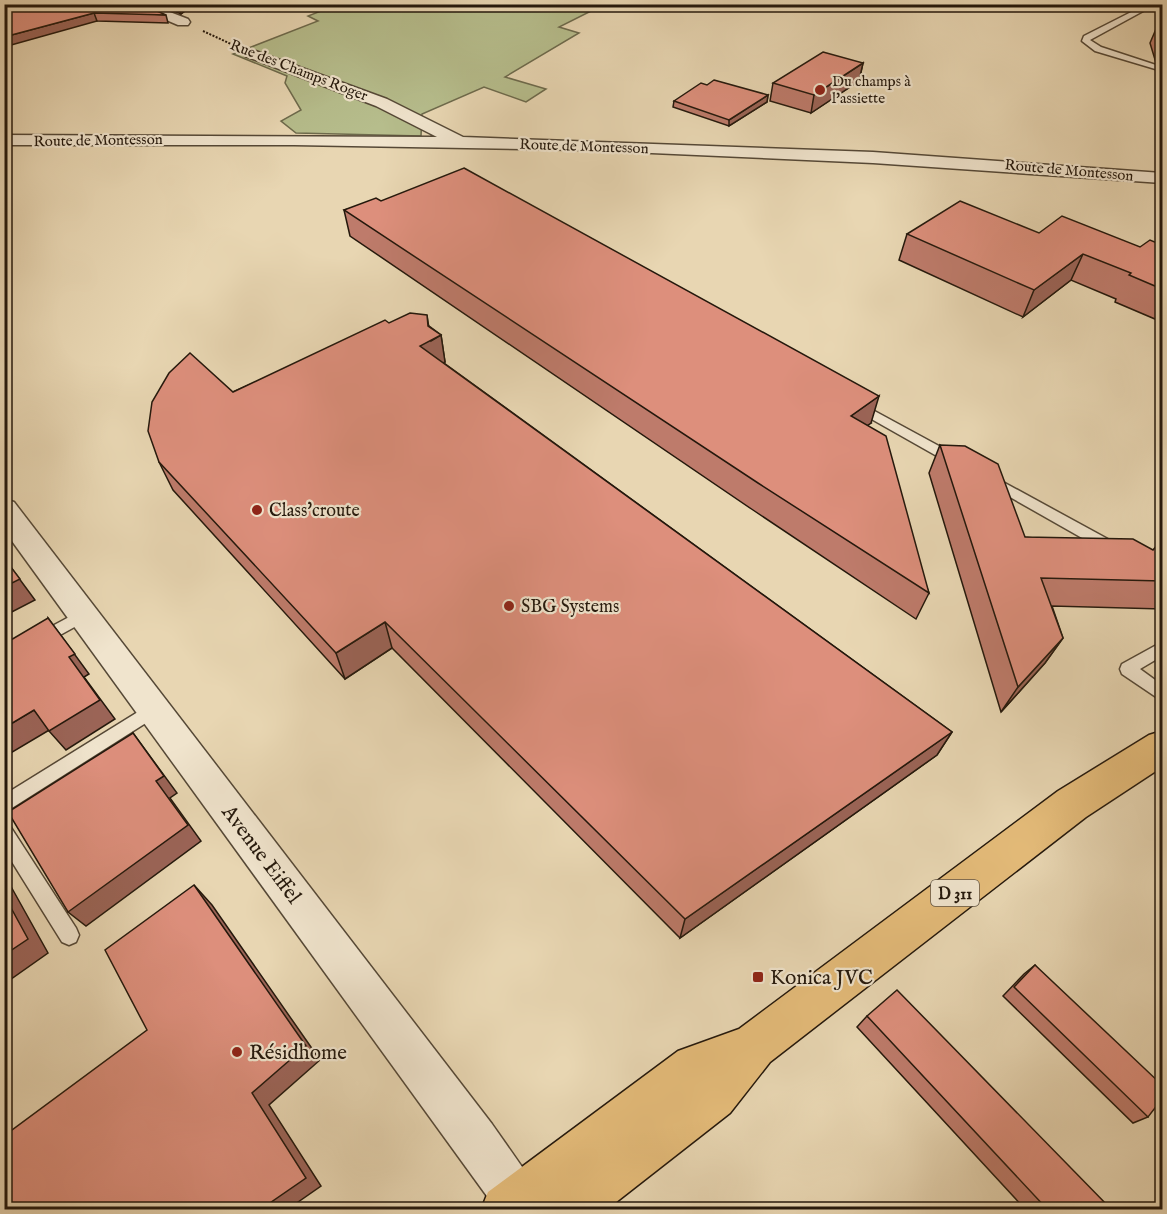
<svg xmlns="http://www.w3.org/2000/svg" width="1167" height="1214" font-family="'IM FELL English',serif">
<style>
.green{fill:#b6bd8c;stroke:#6d6a4c;stroke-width:1.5}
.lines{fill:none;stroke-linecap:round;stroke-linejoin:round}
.service-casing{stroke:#554836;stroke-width:3}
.minor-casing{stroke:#554836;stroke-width:3}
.primary-casing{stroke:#24180c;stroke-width:3}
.path{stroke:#24180c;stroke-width:2;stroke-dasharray:2 1.5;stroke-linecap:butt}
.service{fill:#f0e4cd;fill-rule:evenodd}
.minor{fill:#f0e4cd;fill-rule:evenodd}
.primary{fill:#e4bb79;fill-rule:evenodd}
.wall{fill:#be7b6b;stroke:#24180c;stroke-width:1.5}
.shaded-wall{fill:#9b6457;stroke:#24180c;stroke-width:1.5}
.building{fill:#dd8f7c;stroke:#24180c;stroke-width:1.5}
.poi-dot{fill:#8f2418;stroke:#f0e4cd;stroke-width:2}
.labels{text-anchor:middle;stroke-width:4.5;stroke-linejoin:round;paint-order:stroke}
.far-street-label{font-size:15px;fill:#24180c;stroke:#f0e4cd}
.far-poi-label{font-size:15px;fill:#24180c;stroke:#f0e4cd;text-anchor:start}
.shield{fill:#f0e4cd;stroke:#615546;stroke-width:1.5}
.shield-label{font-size:16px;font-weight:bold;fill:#24180c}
.poi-label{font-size:18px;fill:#24180c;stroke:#f0e4cd;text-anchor:start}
.near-street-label{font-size:21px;fill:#24180c;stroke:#f0e4cd}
.near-poi-label{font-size:21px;fill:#24180c;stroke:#f0e4cd;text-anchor:start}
</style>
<rect width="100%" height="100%" fill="#e8d6b2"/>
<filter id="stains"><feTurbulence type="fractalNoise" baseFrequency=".00333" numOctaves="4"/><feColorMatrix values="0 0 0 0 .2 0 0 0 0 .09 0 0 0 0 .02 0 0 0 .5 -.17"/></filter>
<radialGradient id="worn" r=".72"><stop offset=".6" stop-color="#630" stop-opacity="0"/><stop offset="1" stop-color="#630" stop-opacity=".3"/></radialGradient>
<!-- green -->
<path class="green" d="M 362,4 L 603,5 L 559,27 L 579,33 L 505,77 L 546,89 L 526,102 L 484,87 L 422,114 L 421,136 L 296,133 L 281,121 L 301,110 L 285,83 L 287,76 L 233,54 L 318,21 L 308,16 L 331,7 L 345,10 Z"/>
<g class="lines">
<defs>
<g id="service">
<path d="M 1147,4 L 1156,4 L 1090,40 L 1101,47 L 1162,67 L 1162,71 L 1095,51 L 1082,41 L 1084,36 Z"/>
<path d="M 856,401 L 961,458 L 963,461 L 956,465 L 951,464 L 852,408 L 852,402 Z"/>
<path d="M 992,476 L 1115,543 L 1117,547 L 1115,551 L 1105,551 L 987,484 L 985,481 L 987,478 Z"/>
<path d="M 84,609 L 89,611 L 92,615 L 89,619 L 4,666 L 4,652 Z"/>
<path d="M 1162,642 L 1162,656 L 1140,669 L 1162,685 L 1162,701 L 1122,674 L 1120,669 L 1122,664 Z"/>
<path d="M 154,702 L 160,704 L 162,709 L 160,714 L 4,813 L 4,795 Z"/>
<path d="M 4,824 L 10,826 L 76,928 L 79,935 L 76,942 L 69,945 L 62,942 L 4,849 Z"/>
</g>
<g id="minor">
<path d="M 129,4 L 149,4 L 188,19 L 190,22 L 188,25 L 178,25 Z"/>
<path d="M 250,49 L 387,99 L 463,137 L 873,152 L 1162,173 L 1162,183 L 873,163 L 584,150 L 294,145 L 4,145 L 4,135 L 437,137 L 376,106 L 245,56 L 243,53 L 245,50 Z"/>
<path d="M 4,499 L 14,502 L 492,1124 L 534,1184 L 541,1200 L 537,1210 L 497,1210 L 4,530 Z"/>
</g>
<path id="primary" d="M 1162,731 L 1162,767 L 1086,817 L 770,1062 L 730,1113 L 606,1210 L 481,1210 L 488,1192 L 678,1051 L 739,1029 L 1058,791 L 1149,735 Z"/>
</defs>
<!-- service casing -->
<use href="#service" class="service-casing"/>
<!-- minor casing -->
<use href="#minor" class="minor-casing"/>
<!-- primary casing -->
<use href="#primary" class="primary-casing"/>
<!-- path -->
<path class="path" d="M 203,31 L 231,44"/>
<!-- service -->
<use href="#service" class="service"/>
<!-- minor -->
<use href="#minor" class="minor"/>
<!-- primary -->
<use href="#primary" class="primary"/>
</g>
<!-- wall -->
<g class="wall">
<path d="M 4,4 L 166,15 L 168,23 L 97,21 Z"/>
<path d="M 157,4 L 194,4 L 181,14 Z"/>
<path d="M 1162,25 L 1162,65 L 1156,63 L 1150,43 L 1156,29 Z"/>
<path d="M 863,63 L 859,81 L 811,113 L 770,101 L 773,83 Z"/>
<path d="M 768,95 L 767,102 L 729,126 L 673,107 L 674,101 Z"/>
<path d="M 381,201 L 871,423 L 867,425 L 929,593 L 916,619 L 753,510 L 350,236 L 344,210 Z"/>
<path d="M 1039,233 L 1140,247 L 1162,245 L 1162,322 L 1115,302 L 1116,299 L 1071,280 L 1023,317 L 899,260 L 907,234 Z"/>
<path d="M 389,323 L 429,326 L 441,335 L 445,362 L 444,363 L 952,732 L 937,755 L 680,938 L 392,648 L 345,679 L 173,490 L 159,462 L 233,392 Z"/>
<path d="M 940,445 L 1025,537 L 1153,550 L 1160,545 L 1162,542 L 1162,609 L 1052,606 L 1063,638 L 1045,663 L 1001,712 L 929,473 Z"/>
<path d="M 1035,965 L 1148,1117 L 1133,1123 L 1003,996 L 1024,974 Z"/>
<path d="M 867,1016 L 1111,1209 L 1025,1209 L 857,1027 Z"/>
</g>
<!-- shaded-wall -->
<g class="shaded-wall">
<path d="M 180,4 L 194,4 L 181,14 L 178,6 Z"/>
<path d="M 94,13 L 97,21 L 4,47 L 4,37 Z"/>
<path d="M 863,63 L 859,81 L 811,113 L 814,95 Z"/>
<path d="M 768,95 L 767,102 L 729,126 L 729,120 Z"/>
<path d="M 1083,254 L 1071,280 L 1023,317 L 1034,290 Z"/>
<path d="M 427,315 L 431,341 L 441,335 L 445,362 L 425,373 L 420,346 Z"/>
<path d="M 879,396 L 871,423 L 843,443 L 851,416 Z"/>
<path d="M 4,558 L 35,600 L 4,616 Z"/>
<path d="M 48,618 L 89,674 L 84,677 L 115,719 L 66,750 L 49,731 Z"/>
<path d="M 385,622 L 392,648 L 345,679 L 336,653 Z"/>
<path d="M 1063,638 L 1045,663 L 1001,712 L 1018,687 Z"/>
<path d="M 34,710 L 51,729 L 4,757 L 4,728 Z"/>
<path d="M 952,732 L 937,755 L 680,938 L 685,919 Z"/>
<path d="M 133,733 L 177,793 L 170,798 L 201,841 L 86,926 L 68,912 Z"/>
<path d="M 4,874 L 48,953 L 4,984 Z"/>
<path d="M 194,885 L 212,905 L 320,1060 L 269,1105 L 321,1186 L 288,1209 L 261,1209 L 252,1093 Z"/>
</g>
<!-- building -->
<g class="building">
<path d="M 4,4 L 141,4 L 166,15 L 94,13 L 4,37 Z"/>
<path d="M 1162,25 L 1162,45 L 1156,29 Z"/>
<path d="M 823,52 L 863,63 L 814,95 L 773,83 Z"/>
<path d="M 714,80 L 768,95 L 729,120 L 674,101 L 701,83 L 707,85 Z"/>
<path d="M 464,168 L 879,396 L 851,416 L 886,436 L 929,593 L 758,483 L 344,210 L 376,198 L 381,201 Z"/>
<path d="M 960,201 L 1039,233 L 1062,216 L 1140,247 L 1150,240 L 1162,245 L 1162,289 L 1129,275 L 1131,273 L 1083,254 L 1034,290 L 907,234 Z"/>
<path d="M 410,313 L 427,315 L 428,326 L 441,335 L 420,346 L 952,732 L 685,919 L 385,622 L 336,653 L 159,462 L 148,431 L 152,402 L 169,373 L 190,353 L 233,392 L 385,320 L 389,323 Z"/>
<path d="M 940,445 L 965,446 L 998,464 L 1025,537 L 1133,539 L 1153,550 L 1158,544 L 1162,547 L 1162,581 L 1041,578 L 1063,638 L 1018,687 Z"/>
<path d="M 4,558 L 20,579 L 4,587 Z"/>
<path d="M 48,618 L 75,654 L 69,657 L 100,700 L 49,731 L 34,710 L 4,728 L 4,665 L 10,661 L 4,652 L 4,644 Z"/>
<path d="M 133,733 L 164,776 L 156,781 L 188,825 L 68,912 L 8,812 Z"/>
<path d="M 194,885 L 306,1046 L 252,1093 L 306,1178 L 261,1209 L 4,1209 L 4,1136 L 147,1030 L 105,950 Z"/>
<path d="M 4,895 L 28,939 L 4,955 Z"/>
<path d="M 1035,965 L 1162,1085 L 1162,1099 L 1148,1117 L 1014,987 Z"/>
<path d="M 897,990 L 1111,1209 L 1047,1209 L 867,1016 Z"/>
</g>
<!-- markers -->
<g class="poi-dot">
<circle cx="820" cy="90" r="6"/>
<circle cx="257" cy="510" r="6"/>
<circle cx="509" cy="606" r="6"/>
<rect x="752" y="971" width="12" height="12" rx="3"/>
<circle cx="237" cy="1052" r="6"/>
</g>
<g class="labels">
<!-- far-street labels -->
<g class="far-street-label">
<text transform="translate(299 70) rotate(21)" y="5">Rue des Champs Roger</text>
<text transform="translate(98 140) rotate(-1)" y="5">Route de Montesson</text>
<text transform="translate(584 146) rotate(2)" y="5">Route de Montesson</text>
<text transform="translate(1069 170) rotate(5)" y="5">Route de Montesson</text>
</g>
<!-- far-poi labels -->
<g class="far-poi-label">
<text x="832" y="86">Du champs à<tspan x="832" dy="17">l'assiette</tspan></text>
</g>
<!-- shield labels -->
<rect class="shield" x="931" y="880" width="48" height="26" rx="4.5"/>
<g class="shield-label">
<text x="955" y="899">D 311</text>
</g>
<!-- poi labels -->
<g class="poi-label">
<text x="269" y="516">Class'croute</text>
<text x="521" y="612">SBG Systems</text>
</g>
<!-- near-street labels -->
<g class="near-street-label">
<text transform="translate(262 854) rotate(53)" y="7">Avenue Eiffel</text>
</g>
<!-- near-poi labels -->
<g class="near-poi-label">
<text x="770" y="984">Konica JVC</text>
<text x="249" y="1059">Résidhome</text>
</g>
</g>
<!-- margin -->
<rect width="1167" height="1214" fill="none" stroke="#e8d6b2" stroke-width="24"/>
<rect x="6" y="6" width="1155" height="1202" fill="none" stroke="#24180c" stroke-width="3"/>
<rect x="12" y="12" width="1143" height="1190" fill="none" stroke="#24180c" stroke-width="1.5"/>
<rect width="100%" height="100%" filter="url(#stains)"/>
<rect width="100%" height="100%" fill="url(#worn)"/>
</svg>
